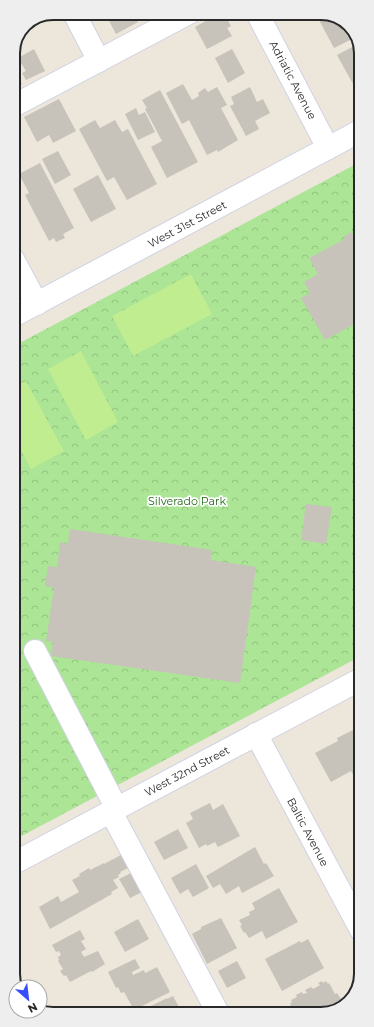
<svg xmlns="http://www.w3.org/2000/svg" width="374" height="1027" font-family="Montserrat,sans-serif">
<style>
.forest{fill:url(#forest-crowns)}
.pitch{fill:#c0ed90}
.building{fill:#c7c3ba}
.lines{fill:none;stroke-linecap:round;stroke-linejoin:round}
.minor-casing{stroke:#d0d2e3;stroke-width:24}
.minor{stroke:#fff;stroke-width:22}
.labels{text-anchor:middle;stroke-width:3.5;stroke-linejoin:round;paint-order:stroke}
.street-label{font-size:11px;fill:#292929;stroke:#fff}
.park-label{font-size:11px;fill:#236917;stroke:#fff}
.rim{fill:none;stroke:#292929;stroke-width:2}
</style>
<defs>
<pattern id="forest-crowns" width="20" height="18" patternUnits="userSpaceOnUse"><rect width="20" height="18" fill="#abe595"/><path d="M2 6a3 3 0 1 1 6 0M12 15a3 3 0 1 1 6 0" fill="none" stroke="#93c480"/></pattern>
</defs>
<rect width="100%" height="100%" fill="#ece6db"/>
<!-- forest -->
<path class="forest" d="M 360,162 L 361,656 L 14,840 L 14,346 Z"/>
<!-- pitch -->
<g class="pitch">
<path d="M 191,274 L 212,314 L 133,356 L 112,316 Z"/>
<path d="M 81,351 L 118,422 L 86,440 L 48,369 Z"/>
<path d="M 26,381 L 64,451 L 31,469 L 14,437 L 14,387 Z"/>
</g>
<!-- building -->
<g class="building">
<path d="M 105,13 L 133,13 L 138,22 L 116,34 Z"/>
<path d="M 220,13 L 224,20 L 227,19 L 231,26 L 227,28 L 232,36 L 207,49 L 195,27 Z"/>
<path d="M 327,14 L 345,21 L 356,37 L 334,48 L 319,20 Z"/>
<path d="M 360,43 L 360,92 L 358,93 L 337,55 Z"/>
<path d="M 15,46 L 19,52 L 13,55 L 13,51 Z"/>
<path d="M 34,49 L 45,71 L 26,80 L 22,73 L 26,71 L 18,58 Z"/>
<path d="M 232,49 L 245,73 L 228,83 L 215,58 Z"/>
<path d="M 13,68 L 22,84 L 13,89 Z"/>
<path d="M 183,84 L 192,100 L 199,96 L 198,93 L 205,88 L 208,92 L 217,87 L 227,105 L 221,108 L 238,140 L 218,152 L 217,150 L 207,155 L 189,120 L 182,124 L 166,93 Z"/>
<path d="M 250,87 L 257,102 L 263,99 L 270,113 L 255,121 L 259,129 L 246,136 L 230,106 L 234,104 L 231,97 Z"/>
<path d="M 160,90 L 198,162 L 167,178 L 151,147 L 162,141 L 145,109 L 147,108 L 142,100 Z"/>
<path d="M 59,99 L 76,131 L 53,143 L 49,135 L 37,142 L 24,117 Z"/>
<path d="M 136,108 L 139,115 L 145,112 L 155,132 L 138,140 L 125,114 Z"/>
<path d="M 95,120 L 100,128 L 115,120 L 122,132 L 128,129 L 157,184 L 127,200 L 114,177 L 107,181 L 79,129 Z"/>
<path d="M 58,151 L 71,175 L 55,184 L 42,159 Z"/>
<path d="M 40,163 L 74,228 L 63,234 L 65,238 L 56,242 L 54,238 L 49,241 L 25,195 L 29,193 L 19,174 Z"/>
<path d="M 98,175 L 116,209 L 91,222 L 73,189 Z"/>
<path d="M 351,232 L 353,235 L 359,232 L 360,234 L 360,329 L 356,323 L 325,340 L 301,298 L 310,293 L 304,282 L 318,274 L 309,258 L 345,239 L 344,236 Z"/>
<path d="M 306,504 L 332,507 L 326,544 L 301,540 Z"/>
<path d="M 70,529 L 212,550 L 211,560 L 256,567 L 240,683 L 51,656 L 53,642 L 46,641 L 54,588 L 45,586 L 48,566 L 57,567 L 60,542 L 68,544 Z"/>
<path d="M 361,726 L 361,773 L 354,776 L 351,771 L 331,782 L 315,753 L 338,741 L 337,738 Z"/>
<path d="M 210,803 L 213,810 L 223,804 L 240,836 L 218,847 L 215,842 L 207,846 L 206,844 L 199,848 L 186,823 L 193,819 L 190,813 Z"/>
<path d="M 178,829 L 188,848 L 164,860 L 154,842 Z"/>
<path d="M 255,847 L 264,864 L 266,863 L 274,876 L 242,893 L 239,886 L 226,894 L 220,884 L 213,888 L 206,876 Z"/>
<path d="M 121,855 L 128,868 L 120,872 L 121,873 L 118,875 L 119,877 L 113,880 L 118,888 L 111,892 L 112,894 L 50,929 L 39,907 L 58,896 L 61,902 L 79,892 L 72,880 L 80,876 L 79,874 L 89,868 L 90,870 L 104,863 L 104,864 Z"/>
<path d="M 196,864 L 209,888 L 193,897 L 188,889 L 180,894 L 171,878 Z"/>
<path d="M 133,872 L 144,891 L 130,898 L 119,879 Z"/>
<path d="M 279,888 L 298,922 L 266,939 L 262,931 L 249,938 L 245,932 L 244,933 L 240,926 L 242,925 L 239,920 L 250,915 L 249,912 L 255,909 L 252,903 Z"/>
<path d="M 221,918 L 237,948 L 207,964 L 192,934 L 201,929 L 201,927 Z"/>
<path d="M 138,919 L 149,939 L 125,952 L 114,932 Z"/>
<path d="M 80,930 L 85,939 L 81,941 L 86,949 L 81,952 L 84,957 L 98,951 L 105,964 L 92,972 L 91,971 L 70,982 L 66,975 L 64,976 L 60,971 L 63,969 L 58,961 L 59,960 L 58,957 L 61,955 L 59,951 L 56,952 L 52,945 Z"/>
<path d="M 308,939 L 324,968 L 282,991 L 265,959 L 300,941 L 301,943 Z"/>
<path d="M 135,959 L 140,968 L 132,972 L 133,975 L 144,970 L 145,973 L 157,967 L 170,992 L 134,1010 L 124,992 L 121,993 L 118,987 L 116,988 L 108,972 Z"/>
<path d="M 237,961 L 246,978 L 227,988 L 218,971 Z"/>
<path d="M 322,981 L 323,983 L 326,981 L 328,984 L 329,983 L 335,994 L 337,993 L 341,999 L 337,1003 L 339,1005 L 341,1004 L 342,1006 L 331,1013 L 297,1013 L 294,1006 L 292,1008 L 290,1004 L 292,1002 L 291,1000 L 297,997 L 296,995 L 302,992 L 303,994 L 307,993 L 305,990 L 311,987 L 313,989 L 320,985 L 318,983 Z"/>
<path d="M 173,996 L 180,1009 L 174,1012 L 175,1013 L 150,1013 L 147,1008 L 167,998 L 167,999 Z"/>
<path d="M 261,1006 L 264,1013 L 247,1013 Z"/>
</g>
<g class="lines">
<defs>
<g id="minor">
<path d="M 74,13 L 99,61"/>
<path d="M 257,13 L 328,148"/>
<path d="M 13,106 L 189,13"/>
<path d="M 13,259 L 37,304"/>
<path d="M 13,316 L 360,131"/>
<path d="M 35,651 L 117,809"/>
<path d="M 256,734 L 361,930"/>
<path d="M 111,812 L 218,1013"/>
<path d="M 14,863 L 361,679"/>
</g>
</defs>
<!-- minor casing -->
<use href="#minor" class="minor-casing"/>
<!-- minor -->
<use href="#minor" class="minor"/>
</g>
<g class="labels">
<!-- street labels -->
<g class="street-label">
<text transform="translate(293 80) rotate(62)" y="4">Adriatic Avenue</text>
<text transform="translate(187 224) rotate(-28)" y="4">West 31st Street</text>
<text transform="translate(187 771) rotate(-28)" y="4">West 32nd Street</text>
<text transform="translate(308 832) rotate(62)" y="4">Baltic Avenue</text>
</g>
<!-- park labels -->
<g class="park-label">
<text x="187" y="505">Silverado Park</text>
</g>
</g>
<!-- crop -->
<path d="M0 0H374V1027H0ZM53 20H321A33 33 0 0 1 354 53V974A33 33 0 0 1 321 1007H53A33 33 0 0 1 20 974V53A33 33 0 0 1 53 20Z" fill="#eee" fill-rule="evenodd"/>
<path class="rim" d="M53 20H321A33 33 0 0 1 354 53V974A33 33 0 0 1 321 1007H53A33 33 0 0 1 20 974V53A33 33 0 0 1 53 20Z"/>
<!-- north arrow -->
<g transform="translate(28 999) rotate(152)"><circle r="19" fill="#ffffff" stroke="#a9a9a9"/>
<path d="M0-3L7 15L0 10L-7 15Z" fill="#354eff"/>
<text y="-6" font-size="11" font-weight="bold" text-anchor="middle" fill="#292929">N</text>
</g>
</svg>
